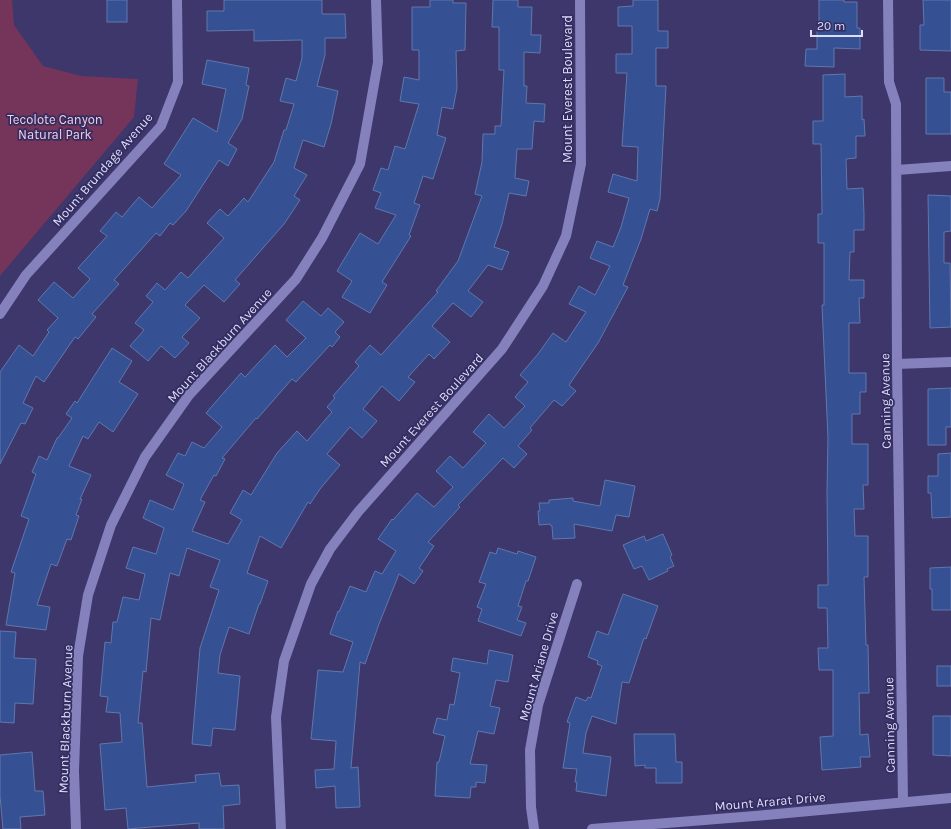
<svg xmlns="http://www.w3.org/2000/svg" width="951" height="829" font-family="Karla,sans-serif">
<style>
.green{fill:#75345a}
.building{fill:#365193;stroke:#6077ac}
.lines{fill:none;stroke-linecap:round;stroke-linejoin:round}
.street{stroke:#8481bc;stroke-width:10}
.secondary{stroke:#8481bc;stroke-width:10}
.labels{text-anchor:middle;stroke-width:3.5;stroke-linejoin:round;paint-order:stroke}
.street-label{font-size:13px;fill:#ddddfd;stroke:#332d60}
.park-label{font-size:13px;fill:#f8cce2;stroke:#332d60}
</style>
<rect width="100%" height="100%" fill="#3d376c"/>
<!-- green -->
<path class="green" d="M 0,0 L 12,0 L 14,25 L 43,66 L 81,76 L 138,79 L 134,117 L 0,276 Z"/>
<!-- building -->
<g class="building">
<rect x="107" y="0" width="20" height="22"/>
<path d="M 224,0 L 322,0 L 322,14 L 345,14 L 346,38 L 325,38 L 325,55 L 317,86 L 338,91 L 331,124 L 324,147 L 303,140 L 294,168 L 307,175 L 294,196 L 300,200 L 284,224 L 235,280 L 240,284 L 224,302 L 204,285 L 185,305 L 200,318 L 182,337 L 189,343 L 175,358 L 161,346 L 148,361 L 130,346 L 144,330 L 135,323 L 153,302 L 146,296 L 157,283 L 165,290 L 181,272 L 188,278 L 224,238 L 207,223 L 220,209 L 228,216 L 244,198 L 248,202 L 274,162 L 284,130 L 286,130 L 294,104 L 280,101 L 286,78 L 296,81 L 302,58 L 302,40 L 254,41 L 254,30 L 207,31 L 207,11 L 224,11 Z"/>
<path d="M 430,0 L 453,0 L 453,3 L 466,3 L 465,50 L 456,51 L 457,88 L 453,109 L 442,107 L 437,135 L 446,138 L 433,179 L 423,176 L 414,203 L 420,205 L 409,235 L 411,236 L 382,282 L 387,285 L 370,313 L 342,297 L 352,281 L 337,271 L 360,233 L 378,244 L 396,215 L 375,208 L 381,193 L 373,190 L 381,168 L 388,170 L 395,146 L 405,149 L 419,104 L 400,101 L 404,77 L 419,80 L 419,50 L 412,50 L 412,7 L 430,7 Z"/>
<path d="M 493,0 L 518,0 L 518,7 L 532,7 L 531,35 L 541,35 L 540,53 L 524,52 L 524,86 L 527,86 L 526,103 L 545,104 L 544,122 L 534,121 L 532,149 L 517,149 L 515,178 L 529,181 L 526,196 L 509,193 L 502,224 L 494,247 L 509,252 L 502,270 L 488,265 L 468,291 L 483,302 L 471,317 L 453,303 L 432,326 L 450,342 L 434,359 L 429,354 L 408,377 L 415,382 L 399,401 L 382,386 L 363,409 L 377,421 L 362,438 L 350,427 L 327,454 L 340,465 L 320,489 L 310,504 L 308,502 L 281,548 L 260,536 L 247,573 L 268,581 L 260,604 L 259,604 L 249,634 L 229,627 L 220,655 L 218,673 L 240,676 L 235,730 L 213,728 L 211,746 L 192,744 L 200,648 L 219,590 L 210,587 L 220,560 L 187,548 L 179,576 L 170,573 L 160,620 L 151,618 L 146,672 L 143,671 L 138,723 L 142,723 L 147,787 L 196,782 L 195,775 L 219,773 L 221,786 L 239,785 L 240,804 L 223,806 L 224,829 L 199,829 L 199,823 L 128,829 L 126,808 L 105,810 L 100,744 L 122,742 L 120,713 L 106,712 L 108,697 L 100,696 L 105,642 L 111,643 L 113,622 L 117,622 L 123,597 L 139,600 L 145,574 L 126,568 L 133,547 L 156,554 L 164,528 L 143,518 L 150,500 L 173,510 L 184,484 L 166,475 L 178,453 L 185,456 L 192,442 L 204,448 L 222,427 L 206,413 L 241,373 L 245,377 L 275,345 L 287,357 L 306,338 L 286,320 L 303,301 L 321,316 L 328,308 L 344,322 L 335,332 L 340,337 L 332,347 L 330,345 L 296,382 L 292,379 L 257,419 L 256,418 L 222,458 L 225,459 L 216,476 L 214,475 L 200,500 L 205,502 L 192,531 L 228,544 L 242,520 L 230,513 L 243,490 L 251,495 L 277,453 L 297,431 L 307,441 L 332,412 L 327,407 L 335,398 L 333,396 L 359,366 L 355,362 L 370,345 L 381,355 L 438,292 L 436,291 L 458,261 L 482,196 L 475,194 L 482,162 L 483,134 L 495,134 L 495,126 L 501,126 L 504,70 L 499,70 L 499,27 L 492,27 Z"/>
<path d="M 633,0 L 658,0 L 658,31 L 668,31 L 668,48 L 656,48 L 656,86 L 666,86 L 660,199 L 657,211 L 650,209 L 641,239 L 623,285 L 628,287 L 598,343 L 569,385 L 576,391 L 562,406 L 554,400 L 530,428 L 532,430 L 518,446 L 527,454 L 514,468 L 503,458 L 458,505 L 460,507 L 428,542 L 434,546 L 419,568 L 423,571 L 414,584 L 399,574 L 379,624 L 365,664 L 360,662 L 351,768 L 358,767 L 360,807 L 336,808 L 335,786 L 316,788 L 315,770 L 334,769 L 336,741 L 311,739 L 318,670 L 343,672 L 353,642 L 330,634 L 338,611 L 339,612 L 350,586 L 366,592 L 375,571 L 382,574 L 396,551 L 378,539 L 392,519 L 393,520 L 417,493 L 434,507 L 453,487 L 436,471 L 450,456 L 463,468 L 486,443 L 473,432 L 489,414 L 504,428 L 525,406 L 515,397 L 528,382 L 520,375 L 538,354 L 553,333 L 566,342 L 586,312 L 569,304 L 579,286 L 595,295 L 610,266 L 590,258 L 597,241 L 613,247 L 621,227 L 629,198 L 608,192 L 613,174 L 637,181 L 638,147 L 622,146 L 627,73 L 616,73 L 616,54 L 632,54 L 632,26 L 618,26 L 618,7 L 633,6 Z"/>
<path d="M 819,0 L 844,0 L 844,2 L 857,2 L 857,28 L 860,28 L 860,49 L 834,48 L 834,67 L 805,66 L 806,49 L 817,49 L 817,27 L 819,27 Z"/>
<path d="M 923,0 L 951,0 L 951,51 L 920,50 L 920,25 L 924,25 Z"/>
<path d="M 207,60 L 249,68 L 246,85 L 249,86 L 242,119 L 228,143 L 237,149 L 228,166 L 219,160 L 186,211 L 173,225 L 170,223 L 160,236 L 156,233 L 114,280 L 119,284 L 92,314 L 96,317 L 78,339 L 75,337 L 44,382 L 36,376 L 23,403 L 33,408 L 25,424 L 21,423 L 0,464 L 0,372 L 19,345 L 33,356 L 49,332 L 47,330 L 58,318 L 38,300 L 54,282 L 73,298 L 90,279 L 78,268 L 107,236 L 100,231 L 116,212 L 122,217 L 139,197 L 152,208 L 181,175 L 164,164 L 193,118 L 217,132 L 226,89 L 202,84 Z"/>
<path d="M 845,74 L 845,97 L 862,96 L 862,120 L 864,119 L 865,136 L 856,136 L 856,158 L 846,159 L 847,189 L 863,188 L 864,214 L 864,230 L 854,230 L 854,252 L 850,252 L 849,280 L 864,280 L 864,298 L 859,298 L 860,323 L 849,323 L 849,373 L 866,373 L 866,392 L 860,392 L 860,414 L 852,414 L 852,444 L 868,444 L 868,485 L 863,485 L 864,509 L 854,509 L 855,536 L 868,536 L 868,577 L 864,577 L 866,645 L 868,645 L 869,693 L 859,693 L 860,735 L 868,734 L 870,757 L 860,757 L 861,767 L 822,770 L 820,737 L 833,736 L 833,670 L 819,670 L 818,648 L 828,648 L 827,608 L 818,608 L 818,585 L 828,585 L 827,491 L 828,438 L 822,305 L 824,305 L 824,243 L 818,243 L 818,214 L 822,214 L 821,144 L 813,144 L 813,121 L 823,121 L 823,75 Z"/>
<path d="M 926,78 L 944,78 L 944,92 L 951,92 L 951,134 L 926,134 Z"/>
<path d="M 928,195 L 951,196 L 951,231 L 944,232 L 944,263 L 950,263 L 951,327 L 930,328 Z"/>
<path d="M 112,348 L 132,361 L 119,382 L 138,394 L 113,432 L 99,422 L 88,439 L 83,436 L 69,466 L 91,475 L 80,499 L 82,499 L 76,515 L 79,516 L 71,540 L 67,539 L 57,566 L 51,564 L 37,605 L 50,607 L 46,630 L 6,625 L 15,573 L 11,572 L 29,519 L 21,516 L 36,474 L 32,472 L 39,456 L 47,460 L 57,438 L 58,438 L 72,418 L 66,414 L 75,401 L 77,403 Z"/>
<path d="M 951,388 L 951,427 L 946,427 L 946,445 L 928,445 L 928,389 Z"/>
<path d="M 951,453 L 951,517 L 932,518 L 931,493 L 928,493 L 928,476 L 938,476 L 938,454 Z"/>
<path d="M 605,480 L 635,486 L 629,517 L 616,515 L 612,531 L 574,524 L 575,538 L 553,539 L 552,526 L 551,526 L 550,524 L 539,525 L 538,511 L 540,511 L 539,503 L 549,503 L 549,500 L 573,498 L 573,501 L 600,506 Z"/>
<path d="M 663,534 L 672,555 L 670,557 L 674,566 L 667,569 L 668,571 L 649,580 L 642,566 L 634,569 L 623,545 L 644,536 L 646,541 Z"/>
<path d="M 498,548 L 517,554 L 518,551 L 536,557 L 528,581 L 526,581 L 518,606 L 522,607 L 517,620 L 526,623 L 521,636 L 478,621 L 482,609 L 477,607 L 486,584 L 479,582 L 490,552 L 496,554 Z"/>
<path d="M 951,567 L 951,610 L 932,610 L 932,589 L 930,589 L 930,568 Z"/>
<path d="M 623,594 L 658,606 L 646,639 L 644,638 L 629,683 L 622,682 L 616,724 L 592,716 L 586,733 L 583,753 L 611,757 L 606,796 L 576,791 L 577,782 L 575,782 L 577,769 L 563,768 L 570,723 L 567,722 L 576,697 L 586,701 L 588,697 L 591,698 L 602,666 L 597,664 L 598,661 L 588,657 L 597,631 L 608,635 Z"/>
<path d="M 0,631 L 16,632 L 14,658 L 36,659 L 33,704 L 15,703 L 14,723 L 0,722 Z"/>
<path d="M 489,650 L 513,655 L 508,682 L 496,680 L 490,706 L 500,708 L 494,734 L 478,731 L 470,764 L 487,765 L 485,783 L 476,782 L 476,787 L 471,787 L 470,798 L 435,796 L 437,762 L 439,762 L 445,736 L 433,733 L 437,718 L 447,720 L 450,704 L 454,705 L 460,673 L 451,671 L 453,658 L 487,664 Z"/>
<rect x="937" y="666" width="14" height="20"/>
<path d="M 933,716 L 951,716 L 951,756 L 933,755 Z"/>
<path d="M 634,734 L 675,734 L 676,762 L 682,762 L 682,783 L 656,783 L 656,768 L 645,768 L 645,765 L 635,766 Z"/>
<path d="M 32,752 L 35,791 L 43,791 L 45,815 L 20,817 L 21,829 L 3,829 L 0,796 L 0,755 Z"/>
</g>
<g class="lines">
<!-- street -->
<g class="street">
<path d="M 888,0 L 889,82 L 896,104 L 897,364 L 903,802"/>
<path d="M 897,170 L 951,166"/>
<path d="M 0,314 L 26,275 L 161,126 L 178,82 L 177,0"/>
<path d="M 897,364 L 951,362"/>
<path d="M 76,829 L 74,771 L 78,656 L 88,595 L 111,525 L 145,457 L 189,395 L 296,279 L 322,238 L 360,164 L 378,62 L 376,0"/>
<path d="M 534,829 L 531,807 L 530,750 L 538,705 L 577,584"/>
</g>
<!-- secondary -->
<g class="secondary">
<path d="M 281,829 L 276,717 L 284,661 L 311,584 L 330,549 L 358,512 L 502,349 L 543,286 L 566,236 L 581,164 L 580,0"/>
<path d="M 592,829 L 766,815 L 951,798"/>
</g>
</g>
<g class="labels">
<!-- street labels -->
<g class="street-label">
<text transform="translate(567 89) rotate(-90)" y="5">Mount Everest Boulevard</text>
<text transform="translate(102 169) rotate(-49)" y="5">Mount Brundage Avenue</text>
<text transform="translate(219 345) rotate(-48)" y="5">Mount Blackburn Avenue</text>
<text transform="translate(885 401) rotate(-91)" y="5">Canning Avenue</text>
<text transform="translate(431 410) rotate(-48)" y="5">Mount Everest Boulevard</text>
<text transform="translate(538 666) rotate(-74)" y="5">Mount Ariane Drive</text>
<text transform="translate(65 719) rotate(-88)" y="5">Mount Blackburn Avenue</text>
<text transform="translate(889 725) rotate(-91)" y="5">Canning Avenue</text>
<text transform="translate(770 801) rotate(-5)" y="5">Mount Ararat Drive</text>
</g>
<!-- park labels -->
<g class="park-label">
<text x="55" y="124">Tecolote Canyon<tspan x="55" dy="15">Natural Park</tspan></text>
</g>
</g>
<!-- scale -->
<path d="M811 30v6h51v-6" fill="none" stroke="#ddddfd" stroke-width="2"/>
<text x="817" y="30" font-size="12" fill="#ddddfd" stroke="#332d60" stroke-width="3" paint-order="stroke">20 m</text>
</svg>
